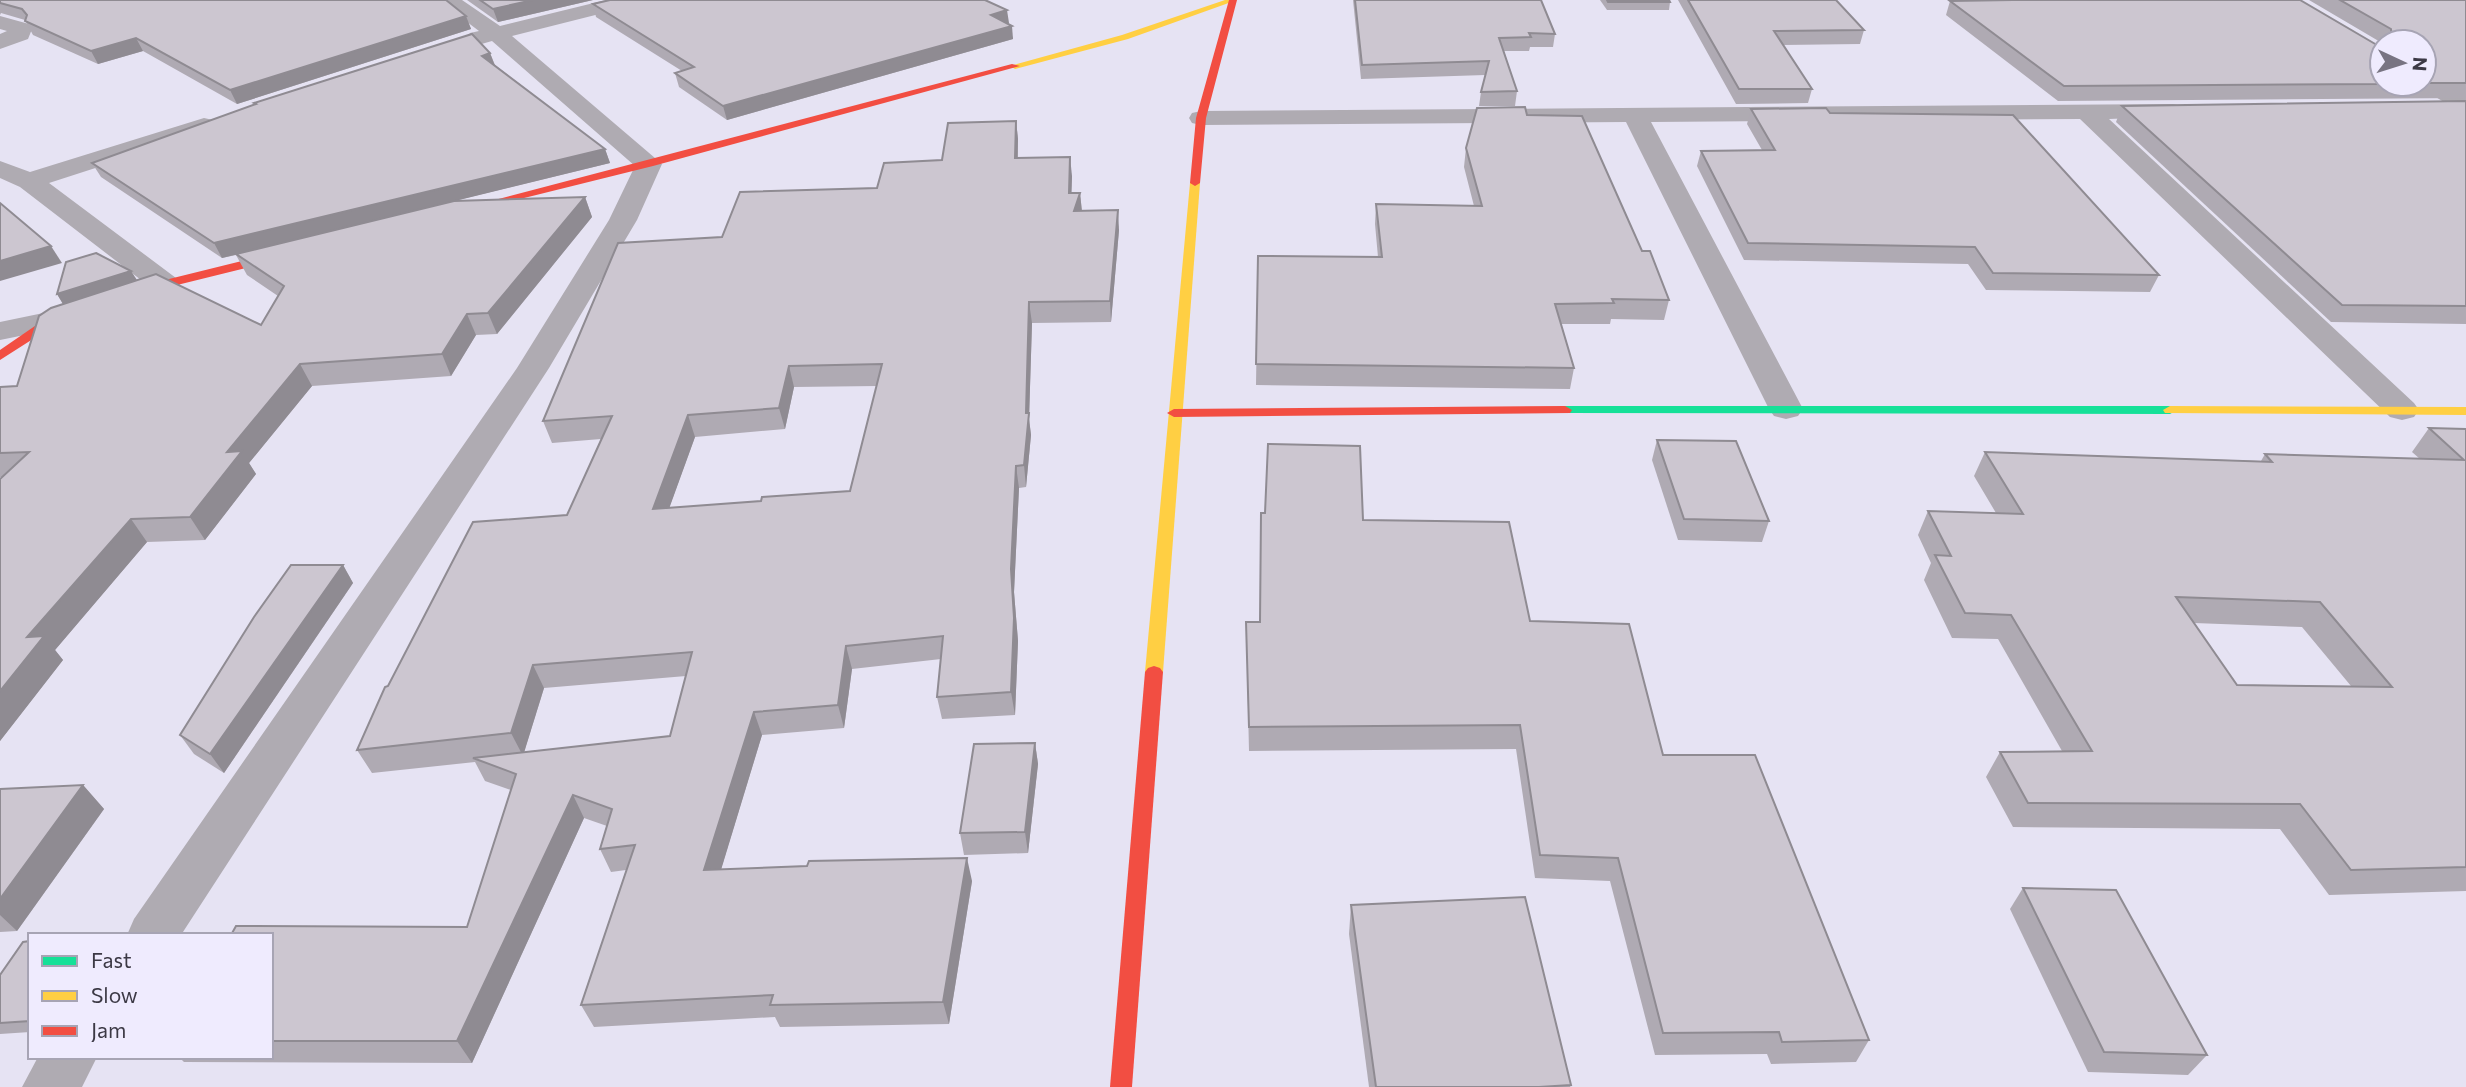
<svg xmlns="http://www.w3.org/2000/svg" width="2466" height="1087" font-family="Commissioner,sans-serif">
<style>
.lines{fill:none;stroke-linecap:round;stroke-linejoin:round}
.street{fill:#afabb2;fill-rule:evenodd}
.fast{fill:#16e098;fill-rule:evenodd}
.slow{fill:#ffcf43;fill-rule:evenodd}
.jam{fill:#f24e42;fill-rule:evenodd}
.wall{fill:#afaab3;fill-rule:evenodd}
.shaded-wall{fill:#8f8b92}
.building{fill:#ccc6d0;stroke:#8f8b92;stroke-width:2;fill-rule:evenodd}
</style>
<rect width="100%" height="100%" fill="#e6e3f3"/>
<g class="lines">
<!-- street -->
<g class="street">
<path d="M 438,0 L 462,0 L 500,26 L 606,0 L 642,0 L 639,4 L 512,36 L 662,164 L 637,220 L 549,368 L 181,935 L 127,935 L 134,919 L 517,368 L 609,220 L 635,166 L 492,41 L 478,45 L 470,43 L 467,38 L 470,33 L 479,31 Z"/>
<path d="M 0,16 L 29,24 L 32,29 L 28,39 L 0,49 L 0,34 L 7,31 L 0,29 Z"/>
<path d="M 2424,73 L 2466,95 L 2466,112 L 2457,110 L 2416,85 L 2424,84 Z"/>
<path d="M 2173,104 L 2182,106 L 2185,111 L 2182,116 L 2109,119 L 2414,403 L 2419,410 L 2414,417 L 2402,420 L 2390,417 L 2080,119 L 1651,122 L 1803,409 L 1798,416 L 1786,419 L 1774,416 L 1769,409 L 1626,122 L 1201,125 L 1192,123 L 1189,118 L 1192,113 L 1201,111 Z"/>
<path d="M 204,118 L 213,120 L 216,125 L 213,130 L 49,183 L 176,278 L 180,284 L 176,290 L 165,293 L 154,290 L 20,187 L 0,178 L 0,161 L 30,172 Z"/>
<path d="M 53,311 L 64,313 L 69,320 L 64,327 L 0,340 L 0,322 Z"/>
<path d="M 38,1057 L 97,1057 L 82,1087 L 22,1087 Z"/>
</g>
<!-- fast -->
<path class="fast" d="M 1565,406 L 2170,406 L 2177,410 L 2170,414 L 1560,413 L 1558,410 Z"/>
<!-- slow -->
<g class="slow">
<path d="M 1225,0 L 1237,0 L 1128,39 L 1015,69 L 1010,66 L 1122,35 Z"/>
<path d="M 1195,180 L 1200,183 L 1163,672 L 1160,676 L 1148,676 L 1145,672 L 1190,183 Z"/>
<path d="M 2170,406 L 2466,407 L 2466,415 L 2165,413 L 2163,410 Z"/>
</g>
<!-- jam -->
<g class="jam">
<path d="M 1229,0 L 1237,0 L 1206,118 L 1200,183 L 1195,186 L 1190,183 L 1196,118 Z"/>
<path d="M 1012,64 L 1020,66 L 653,166 L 455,215 L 449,212 Z"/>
<path d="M 291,249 L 297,253 L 295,256 L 169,287 L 58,323 L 0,360 L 0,350 L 48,317 L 161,281 Z"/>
<path d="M 1565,406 L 1572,410 L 1570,413 L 1174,417 L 1167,413 L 1174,409 Z"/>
<path d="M 1154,666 L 1160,668 L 1163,672 L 1132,1087 L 1110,1087 L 1145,672 L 1148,668 Z"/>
</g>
</g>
<!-- wall -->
<g class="wall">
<path d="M 0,0 L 466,16 L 471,29 L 237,104 L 143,51 L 98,64 L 33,35 L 25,20 L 1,13 L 0,15 Z"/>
<path d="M 467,0 L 593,0 L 498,22 Z"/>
<path d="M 1353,0 L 1541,0 L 1555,34 L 1553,47 L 1530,47 L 1529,51 L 1504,51 L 1517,91 L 1515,106 L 1479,106 L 1481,92 L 1485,75 L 1361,79 Z"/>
<path d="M 1600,0 L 1669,0 L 1670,2 L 1669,10 L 1607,10 Z"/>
<path d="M 1678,0 L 1836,0 L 1864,30 L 1860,44 L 1783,45 L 1812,89 L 1808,103 L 1736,104 Z"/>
<path d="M 1990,0 L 2300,0 L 2382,84 L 2424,84 L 2424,42 L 2382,42 L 2382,43 L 2309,0 L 2466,0 L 2466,98 L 2058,101 L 1946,15 L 1950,1 L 1991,1 Z"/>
<path d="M 593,4 L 1009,23 L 1008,23 L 1013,39 L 727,120 L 679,87 L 675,73 L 682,71 L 596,17 Z"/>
<path d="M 490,53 L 495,65 L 605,149 L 610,163 L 454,201 L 585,197 L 592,217 L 497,334 L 476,335 L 451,376 L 312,386 L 249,463 L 256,474 L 205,540 L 147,542 L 55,650 L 63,660 L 0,741 L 0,479 L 2,477 L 0,477 L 0,387 L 17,386 L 63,304 L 57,294 L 137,280 L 261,325 L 278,296 L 247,275 L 236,255 L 222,258 L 101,177 L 92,163 L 255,105 L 254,103 Z"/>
<path d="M 2466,101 L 2466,324 L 2331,322 L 2116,122 L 2122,106 Z"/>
<path d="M 1751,109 L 1830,113 L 2159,275 L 2150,292 L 1986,290 L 1968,264 L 1744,260 L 1697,166 L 1701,151 L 1762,150 L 1747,124 Z"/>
<path d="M 1527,115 L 1642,251 L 1669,300 L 1664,320 L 1611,319 L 1610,324 L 1561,324 L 1574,368 L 1570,389 L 1256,385 L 1258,256 L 1378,257 L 1375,224 L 1376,204 L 1474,206 L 1464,167 L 1466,148 Z"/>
<path d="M 1016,121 L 1018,139 L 1018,158 L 1072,176 L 1071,193 L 1080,193 L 1082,211 L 1119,230 L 1111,322 L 1032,323 L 1029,419 L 1031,435 L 1026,487 L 1019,488 L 1014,592 L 1018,641 L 1015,715 L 942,719 L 937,697 L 941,659 L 852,669 L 844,728 L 762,735 L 721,869 L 972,881 L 949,1024 L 780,1027 L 775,1017 L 594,1027 L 581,1005 L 626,870 L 611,872 L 600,849 L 607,826 L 584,818 L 472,1063 L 184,1062 L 179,1057 L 271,1057 L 271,935 L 467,927 L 511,790 L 485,781 L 475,762 L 372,773 L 357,750 L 388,686 L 567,515 L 601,439 L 552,443 L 543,421 L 722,237 L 877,188 L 942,160 ZM 877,386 L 850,491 L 761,501 L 669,508 L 695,437 L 785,429 L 794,387 ZM 686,676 L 670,736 L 524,752 L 544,688 Z"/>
<path d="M 2429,428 L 2466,429 L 2466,891 L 2329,895 L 2280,829 L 2013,827 L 1986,777 L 2000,752 L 2062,751 L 1998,639 L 1952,638 L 1924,580 L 1931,563 L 1918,535 L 1928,511 L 1996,513 L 1974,476 L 1985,452 L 2261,461 L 2265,454 L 2420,459 L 2412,452 ZM 2194,623 L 2302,627 L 2351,686 L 2237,685 Z"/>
<path d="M 1657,440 L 1769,521 L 1762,542 L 1678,540 L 1652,460 Z"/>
<path d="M 1363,520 L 1530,621 L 1663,755 L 1869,1040 L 1856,1062 L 1771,1064 L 1767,1054 L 1655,1055 L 1610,881 L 1535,878 L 1516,749 L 1249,751 L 1246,622 L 1259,622 Z"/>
<path d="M 343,565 L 353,583 L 224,773 L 194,754 L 180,735 Z"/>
<path d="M 1035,743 L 1038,764 L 1028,853 L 964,855 L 960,833 Z"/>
<path d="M 83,785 L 104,809 L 17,931 L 0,932 L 0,789 Z"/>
<path d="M 2023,888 L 2207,1055 L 2188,1075 L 2088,1072 L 2010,909 Z"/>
<path d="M 1351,905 L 1571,1085 L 1570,1087 L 1369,1087 L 1349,934 Z"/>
<path d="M 30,941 L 30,1032 L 0,1034 L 0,975 Z"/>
</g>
<!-- shaded-wall -->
<g class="shaded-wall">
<path d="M 533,0 L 593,0 L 498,22 L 493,9 Z"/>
<path d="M 1007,10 L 1009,23 L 993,28 L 991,15 Z"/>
<path d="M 466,16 L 471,29 L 237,104 L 230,90 Z"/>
<path d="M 1012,26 L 1013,39 L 727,120 L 723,106 Z"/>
<path d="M 136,38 L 143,51 L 98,64 L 91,51 Z"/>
<path d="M 490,53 L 495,66 L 482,56 Z"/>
<path d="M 1016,121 L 1018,139 L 1017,177 L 1015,158 Z"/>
<path d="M 605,149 L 610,163 L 222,258 L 214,243 Z"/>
<path d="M 1070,157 L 1072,176 L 1071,212 L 1069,193 Z"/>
<path d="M 1080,193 L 1082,213 L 1074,211 Z"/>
<path d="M 585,197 L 592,217 L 497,334 L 488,313 Z"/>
<path d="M 1118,210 L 1119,230 L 1111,322 L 1110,301 Z"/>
<path d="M 51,246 L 62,263 L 0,281 L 0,261 Z"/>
<path d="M 131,271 L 137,280 L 63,304 L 57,294 Z"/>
<path d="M 1029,302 L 1032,323 L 1029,419 L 1031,435 L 1026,487 L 1024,465 Z"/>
<path d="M 467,314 L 476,335 L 451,376 L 442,354 Z"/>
<path d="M 300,364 L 312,386 L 249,463 L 256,474 L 205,540 L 190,517 L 227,452 Z"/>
<path d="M 789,366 L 794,387 L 785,429 L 779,408 Z"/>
<path d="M 688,415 L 695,437 L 661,531 L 653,509 Z"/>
<path d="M 1016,466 L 1019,488 L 1014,592 L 1018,641 L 1015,715 L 1011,692 L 1011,569 Z"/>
<path d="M 131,519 L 147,542 L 55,650 L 63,660 L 0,741 L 0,691 L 27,637 Z"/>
<path d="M 343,565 L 353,583 L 224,773 L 210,754 Z"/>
<path d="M 846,646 L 852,669 L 844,728 L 838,705 Z"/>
<path d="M 533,665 L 544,688 L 523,756 L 511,733 Z"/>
<path d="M 754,712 L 762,735 L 714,893 L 704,870 Z"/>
<path d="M 1035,743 L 1038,764 L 1028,853 L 1025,832 Z"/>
<path d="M 83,785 L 104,809 L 17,931 L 0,915 L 0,899 Z"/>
<path d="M 573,795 L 584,818 L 472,1063 L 457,1041 Z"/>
<path d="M 967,858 L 972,881 L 949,1024 L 943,1002 Z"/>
</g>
<!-- building -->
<g class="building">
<path d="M 0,0 L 446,0 L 466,16 L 230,90 L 136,38 L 91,51 L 25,21 L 27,15 L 22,9 L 0,3 Z"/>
<path d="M 480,0 L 533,0 L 493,9 Z"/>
<path d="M 610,0 L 985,0 L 1007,10 L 991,15 L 1012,26 L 723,106 L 675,73 L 694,67 L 593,4 Z"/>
<path d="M 1355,0 L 1541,0 L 1555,34 L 1529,33 L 1531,37 L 1499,38 L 1517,91 L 1481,92 L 1489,61 L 1362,65 Z"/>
<path d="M 1607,0 L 1669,0 L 1670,2 L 1608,2 Z"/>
<path d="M 1688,0 L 1836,0 L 1864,30 L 1774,31 L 1812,89 L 1739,89 Z"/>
<path d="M 2013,0 L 2300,0 L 2382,48 L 2382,84 L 2064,86 L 1950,1 Z"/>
<path d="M 2340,0 L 2466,0 L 2466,83 L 2424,83 L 2424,42 L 2392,42 L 2391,29 Z"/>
<path d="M 472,34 L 490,53 L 482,56 L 605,149 L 214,243 L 92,163 L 256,104 L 254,103 Z"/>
<path d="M 2466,101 L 2466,306 L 2342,305 L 2122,106 Z"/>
<path d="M 1525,107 L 1527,115 L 1582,116 L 1642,251 L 1650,251 L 1669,300 L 1612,299 L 1614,303 L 1555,304 L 1574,368 L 1256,364 L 1258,256 L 1382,257 L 1376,204 L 1482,206 L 1466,148 L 1477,108 Z"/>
<path d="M 1826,108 L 1830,113 L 2013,115 L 2159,275 L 1993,273 L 1975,247 L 1748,243 L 1701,151 L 1775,150 L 1751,109 Z"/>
<path d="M 1016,121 L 1015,158 L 1070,157 L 1069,193 L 1080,193 L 1074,211 L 1118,210 L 1110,301 L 1029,302 L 1026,413 L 1029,413 L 1024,465 L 1016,466 L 1011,569 L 1014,618 L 1011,692 L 937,697 L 943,636 L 846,646 L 838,705 L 754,712 L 704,870 L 807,866 L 809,861 L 967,858 L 943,1002 L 770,1005 L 773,995 L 581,1005 L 635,845 L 600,849 L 612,809 L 573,795 L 457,1041 L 271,1041 L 271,935 L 231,935 L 236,926 L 467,927 L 516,774 L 473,758 L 670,736 L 692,652 L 533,665 L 511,733 L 357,750 L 385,687 L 388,686 L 473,522 L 567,515 L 612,416 L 543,421 L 618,243 L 722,237 L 740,192 L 877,188 L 884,163 L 942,160 L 948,123 ZM 882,364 L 850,491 L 762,497 L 761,501 L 653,509 L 688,415 L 779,408 L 789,366 Z"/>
<path d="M 585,197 L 488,313 L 467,314 L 442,354 L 300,364 L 227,452 L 242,451 L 190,517 L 131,519 L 27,637 L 44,636 L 0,691 L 0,479 L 29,452 L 0,453 L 0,387 L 17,386 L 39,316 L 51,308 L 156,274 L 261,325 L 284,286 L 236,254 L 454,201 Z"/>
<path d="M 0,203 L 51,246 L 0,261 Z"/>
<path d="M 96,253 L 131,271 L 57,294 L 66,262 Z"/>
<path d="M 2429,428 L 2466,429 L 2466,867 L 2351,870 L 2300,804 L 2028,803 L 2000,752 L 2092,751 L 2011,615 L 1965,613 L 1935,555 L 1951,556 L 1928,511 L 2023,514 L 1985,452 L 2272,462 L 2265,454 L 2464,460 ZM 2176,597 L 2320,602 L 2392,687 L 2237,685 Z"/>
<path d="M 1657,440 L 1736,441 L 1769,521 L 1684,519 Z"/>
<path d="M 1268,444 L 1360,446 L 1363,520 L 1509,522 L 1530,621 L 1629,624 L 1663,755 L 1755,755 L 1869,1040 L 1782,1042 L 1779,1032 L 1663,1033 L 1618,858 L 1540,855 L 1520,725 L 1249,727 L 1246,622 L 1260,622 L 1261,513 L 1265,513 Z"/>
<path d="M 291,565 L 343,565 L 210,754 L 180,735 L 254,617 Z"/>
<path d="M 1035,743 L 1025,832 L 960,833 L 974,744 Z"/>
<path d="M 83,785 L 0,899 L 0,789 Z"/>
<path d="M 2023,888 L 2116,890 L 2207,1055 L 2104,1052 Z"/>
<path d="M 1525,897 L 1571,1085 L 1539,1087 L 1376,1087 L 1351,905 Z"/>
<path d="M 30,941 L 30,1021 L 0,1023 L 0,975 L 23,942 Z"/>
</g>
<!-- legend -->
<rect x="28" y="933" width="245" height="126" fill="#efebfe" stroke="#a7a4b4" stroke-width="2"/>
<rect x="42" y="956" width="35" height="10" fill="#16e098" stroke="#a7a4b4" stroke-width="2"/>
<text x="91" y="968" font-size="21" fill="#3c3945">Fast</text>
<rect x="42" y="991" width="35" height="10" fill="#ffcf43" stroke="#a7a4b4" stroke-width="2"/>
<text x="91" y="1003" font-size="21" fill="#3c3945">Slow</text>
<rect x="42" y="1026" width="35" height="10" fill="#f24e42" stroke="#a7a4b4" stroke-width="2"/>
<text x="91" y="1038" font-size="21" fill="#3c3945">Jam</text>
<!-- north arrow -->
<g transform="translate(2403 63) rotate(94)"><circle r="33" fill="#efebfe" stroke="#a7a4b4" stroke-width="2"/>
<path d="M0-5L12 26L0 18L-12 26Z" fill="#787482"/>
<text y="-10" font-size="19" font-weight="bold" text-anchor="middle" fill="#3c3945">N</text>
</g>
</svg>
